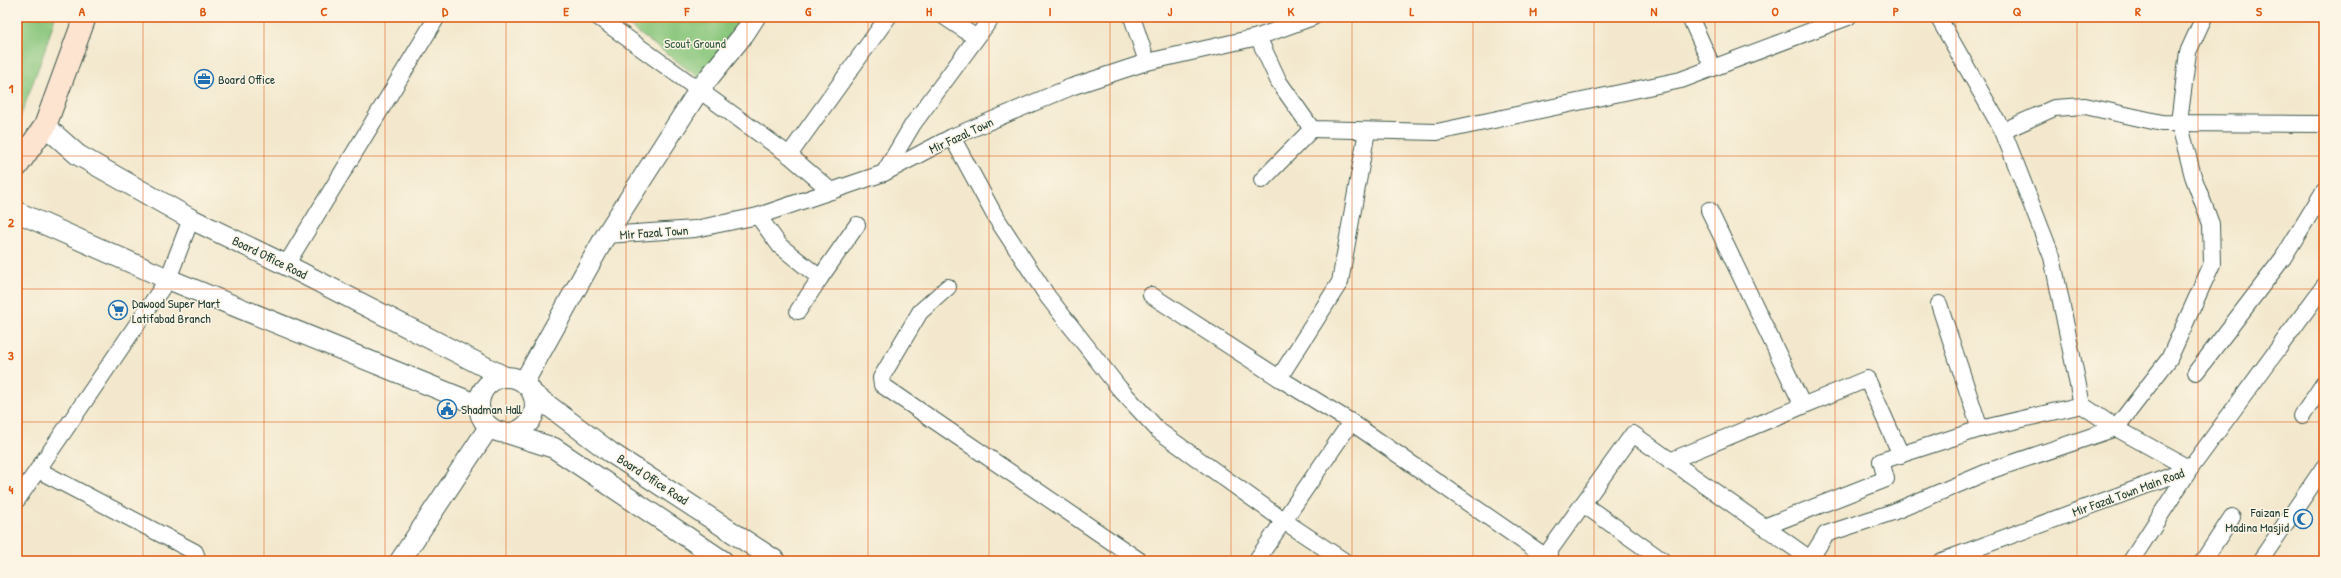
<svg xmlns="http://www.w3.org/2000/svg" width="2341" height="578" font-family="'Patrick Hand',sans-serif">
<style>
.green{fill:#88c67c;stroke:#548258}
.lines{fill:none;stroke-linecap:round;stroke-linejoin:round}
.minor-casing{stroke:#3f574b;stroke-width:18}
.tertiary-casing{stroke:#3f574b;stroke-width:22}
.secondary-casing{stroke:#3f574b;stroke-width:24}
.minor{stroke:#fff;stroke-width:16}
.tertiary{stroke:#fff;stroke-width:20}
.secondary{stroke:#fde4d1;stroke-width:22}
.grid{fill:none;stroke:#de580e;stroke-width:1;stroke-opacity:0.55}
.labels{text-anchor:middle;stroke-width:3;stroke-linejoin:round;paint-order:stroke}
.park-label{font-size:13px;fill:#395f46;stroke:#fcf5e5}
.poi-label{font-size:13px;fill:#1f3d34;stroke:#fcf5e5;text-anchor:start}
.street-label{font-size:13px;fill:#1f3d34;stroke:#fcf5e5}
.neatline{fill:none;stroke:#de580e;stroke-width:1.5}
.grid-label{font-size:13px;text-anchor:middle;font-weight:bold;fill:#de580e}
</style>
<rect width="100%" height="100%" fill="#fcf5e5"/>
<filter id="ink" filterUnits="userSpaceOnUse"><feTurbulence type="fractalNoise" baseFrequency=".025" numOctaves="2"/><feDisplacementMap in="SourceGraphic" scale="8" xChannelSelector="R" yChannelSelector="G"/><feConvolveMatrix kernelMatrix="1 2 1 2 8 2 1 2 1" color-interpolation-filters="sRGB"/></filter>
<filter id="wash" filterUnits="userSpaceOnUse"><feTurbulence type="fractalNoise" baseFrequency=".012" numOctaves="4" result="noise"/><feDisplacementMap in="SourceGraphic" scale="16" xChannelSelector="R" yChannelSelector="G"/><feGaussianBlur stdDeviation="0.9" result="paint"/><feColorMatrix in="noise" values="0 0 0 0 0 0 0 0 0 0 0 0 0 0 0 0 0 1.4 0 .05"/><feComposite in="paint" operator="in"/></filter>
<g filter="url(#wash)">
<rect width="100%" height="100%" fill="#f3e8cd"/>
<!-- green -->
<g class="green">
<path d="M 17,17 L 55,17 L 45,50 L 17,126 Z"/>
<path d="M 617,17 L 741,17 L 702,80 Z"/>
</g>
</g>
<g filter="url(#ink)">
<g class="lines">
<defs>
<g id="minor">
<path d="M 598,17 L 789,155 L 831,191"/>
<path d="M 945,17 L 975,37"/>
<path d="M 1132,17 L 1147,62"/>
<path d="M 1690,17 L 1713,68"/>
<path d="M 1938,17 L 2003,131 L 2052,257 L 2082,405 L 2116,428 L 2190,469 L 2131,561"/>
<path d="M 1258,37 L 1279,82 L 1312,129 L 1437,132 L 1681,80 L 1848,17"/>
<path d="M 2003,131 L 2054,108 L 2085,106 L 2162,123 L 2324,124"/>
<path d="M 952,137 L 995,216 L 1048,297 L 1119,388 L 1159,431 L 1284,521 L 1344,561"/>
<path d="M 789,155 L 888,17"/>
<path d="M 884,173 L 913,124 L 992,17"/>
<path d="M 1262,180 L 1312,129"/>
<path d="M 1709,210 L 1803,406"/>
<path d="M 758,216 L 780,246 L 820,278 L 857,225"/>
<path d="M 606,235 L 695,229 L 758,216 L 884,173 L 952,137 L 1071,87 L 1147,62 L 1258,37 L 1313,17"/>
<path d="M 286,265 L 437,17"/>
<path d="M 948,287 L 920,312 L 881,378 L 882,385 L 1140,561"/>
<path d="M 1151,295 L 1279,378"/>
<path d="M 1939,304 L 1980,429"/>
<path d="M 798,311 L 820,278"/>
<path d="M 2196,372 L 2283,258 L 2324,191"/>
<path d="M 2302,416 L 2324,383"/>
<path d="M 1351,422 L 1552,561"/>
<path d="M 1670,461 L 1867,379 L 1901,455"/>
<path d="M 38,470 L 195,552 L 198,561"/>
<path d="M 17,500 L 168,279 L 191,219"/>
<path d="M 1583,504 L 1663,561"/>
<path d="M 1764,527 L 1886,479 L 1881,461 L 1980,429 L 2082,405"/>
<path d="M 1256,561 L 1351,422 L 1279,378 L 1340,282 L 1367,131"/>
<path d="M 1542,561 L 1633,434 L 1810,559"/>
<path d="M 1809,561 L 1826,534 L 1893,512 L 1992,470 L 2116,428 L 2169,359 L 2212,264 L 2211,224 L 2193,176 L 2179,122 L 2188,52 L 2204,17"/>
<path d="M 1942,561 L 2190,469 L 2324,286"/>
<path d="M 2203,561 L 2232,517"/>
<path d="M 2260,561 L 2324,467"/>
</g>
<g id="tertiary">
<path d="M 45,126 L 78,155 L 191,219 L 286,265 L 503,376"/>
<path d="M 17,212 L 168,279 L 478,405"/>
<circle cx="507" cy="405" r="28"/>
<path d="M 524,382 L 606,235 L 699,90 L 744,34 L 755,17"/>
<path d="M 533,394 L 610,452 L 776,561"/>
<path d="M 510,434 L 554,448 L 723,561"/>
<path d="M 400,561 L 489,427"/>
</g>
<path id="secondary" d="M 17,166 L 45,126 L 85,17"/>
</defs>
<!-- minor casing -->
<use href="#minor" class="minor-casing"/>
<!-- tertiary casing -->
<use href="#tertiary" class="tertiary-casing"/>
<!-- secondary casing -->
<use href="#secondary" class="secondary-casing"/>
<!-- minor -->
<use href="#minor" class="minor"/>
<!-- tertiary -->
<use href="#tertiary" class="tertiary"/>
<!-- secondary -->
<use href="#secondary" class="secondary"/>
</g>
</g>
<!-- grid -->
<path class="grid" d="M 143,17 L 143,561M 264,17 L 264,561M 385,17 L 385,561M 506,17 L 506,561M 626,17 L 626,561M 747,17 L 747,561M 868,17 L 868,561M 989,17 L 989,561M 1110,17 L 1110,561M 1231,17 L 1231,561M 1352,17 L 1352,561M 1473,17 L 1473,561M 1594,17 L 1594,561M 1715,17 L 1715,561M 1835,17 L 1835,561M 1956,17 L 1956,561M 2077,17 L 2077,561M 2198,17 L 2198,561M 17,156 L 2324,156M 17,289 L 2324,289M 17,422 L 2324,422"/>
<!-- icons -->
<defs>
<symbol id="office-ring" viewBox="-11 -11 22 22"><circle r="9.5" fill="#fcf5e5" stroke="#1f6fb2" stroke-width="1.5"/><path d="M-6-3h4V-5.5h4V-3h4V5H-6ZM-1-4.5V-3h2v-1.5ZM-6 0V1H6V0Z" fill="#1f6fb2"/></symbol>
<symbol id="supermarket-ring" viewBox="-11 -11 22 22"><circle r="9.5" fill="#fcf5e5" stroke="#1f6fb2" stroke-width="1.5"/><path d="M-6-5.5h2.5l.6 2H6L4.5 2H-2.5L-4.4-4H-6ZM-1.5 3.2a1.3 1.3 0 1 0 .1 0ZM3 3.2a1.3 1.3 0 1 0 .1 0Z" fill="#1f6fb2"/></symbol>
<symbol id="civic-ring" viewBox="-11 -11 22 22"><circle r="9.5" fill="#fcf5e5" stroke="#1f6fb2" stroke-width="1.5"/><path d="M-.6-6.5H3V-4.5H.6V-3L4-1V1h2V6H-6V1h2V-1L-.6-3ZM-1.2 2.5V6h2.4V2.5Z" fill="#1f6fb2"/></symbol>
<symbol id="mosque-ring" viewBox="-11 -11 22 22"><circle r="9.5" fill="#fcf5e5" stroke="#1f6fb2" stroke-width="1.5"/><path d="M3.5-4.9A6 6 0 1 0 3.5 4.9A5 5 0 1 1 3.5-4.9Z" fill="#1f6fb2"/></symbol>
</defs>
<g fill-rule="evenodd">
<use href="#office-ring" x="193" y="68" width="22" height="22"/>
<use href="#supermarket-ring" x="107" y="299" width="22" height="22"/>
<use href="#civic-ring" x="436" y="398" width="22" height="22"/>
<use href="#mosque-ring" x="2292" y="508" width="22" height="22"/>
</g>
<g class="labels">
<!-- park labels -->
<g class="park-label">
<text x="695" y="48">Scout Ground</text>
</g>
<!-- poi labels -->
<g class="poi-label">
<text x="218" y="84">Board Office</text>
<text x="132" y="308">Dawood Super Mart<tspan x="132" dy="15">Latifabad Branch</tspan></text>
<text x="461" y="414">Shadman Hall</text>
<text x="2289" y="517" text-anchor="end">Faizan E<tspan x="2289" dy="15">Madina Masjid</tspan></text>
</g>
<!-- street labels -->
<g class="street-label">
<text transform="translate(961 135) rotate(-25)" y="5">Mir Fazal Town</text>
<text transform="translate(654 232) rotate(-4)" y="5">Mir Fazal Town</text>
<text transform="translate(270 257) rotate(26)" y="5">Board Office Road</text>
<text transform="translate(653 479) rotate(33)" y="5">Board Office Road</text>
<text transform="translate(2128 492) rotate(-20)" y="5">Mir Fazal Town Main Road</text>
</g>
</g>
<!-- margin -->
<rect width="2341" height="578" fill="none" stroke="#fcf5e5" stroke-width="44"/>
<rect x="22" y="22" width="2297" height="534" class="neatline"/>
<g class="grid-label">
<text x="82" y="16">A</text>
<text x="203" y="16">B</text>
<text x="324" y="16">C</text>
<text x="445" y="16">D</text>
<text x="566" y="16">E</text>
<text x="687" y="16">F</text>
<text x="808" y="16">G</text>
<text x="929" y="16">H</text>
<text x="1050" y="16">I</text>
<text x="1170" y="16">J</text>
<text x="1291" y="16">K</text>
<text x="1412" y="16">L</text>
<text x="1533" y="16">M</text>
<text x="1654" y="16">N</text>
<text x="1775" y="16">O</text>
<text x="1896" y="16">P</text>
<text x="2017" y="16">Q</text>
<text x="2138" y="16">R</text>
<text x="2259" y="16">S</text>
<text x="11" y="93">1</text>
<text x="11" y="227">2</text>
<text x="11" y="360">3</text>
<text x="11" y="494">4</text>
</g>
</svg>
